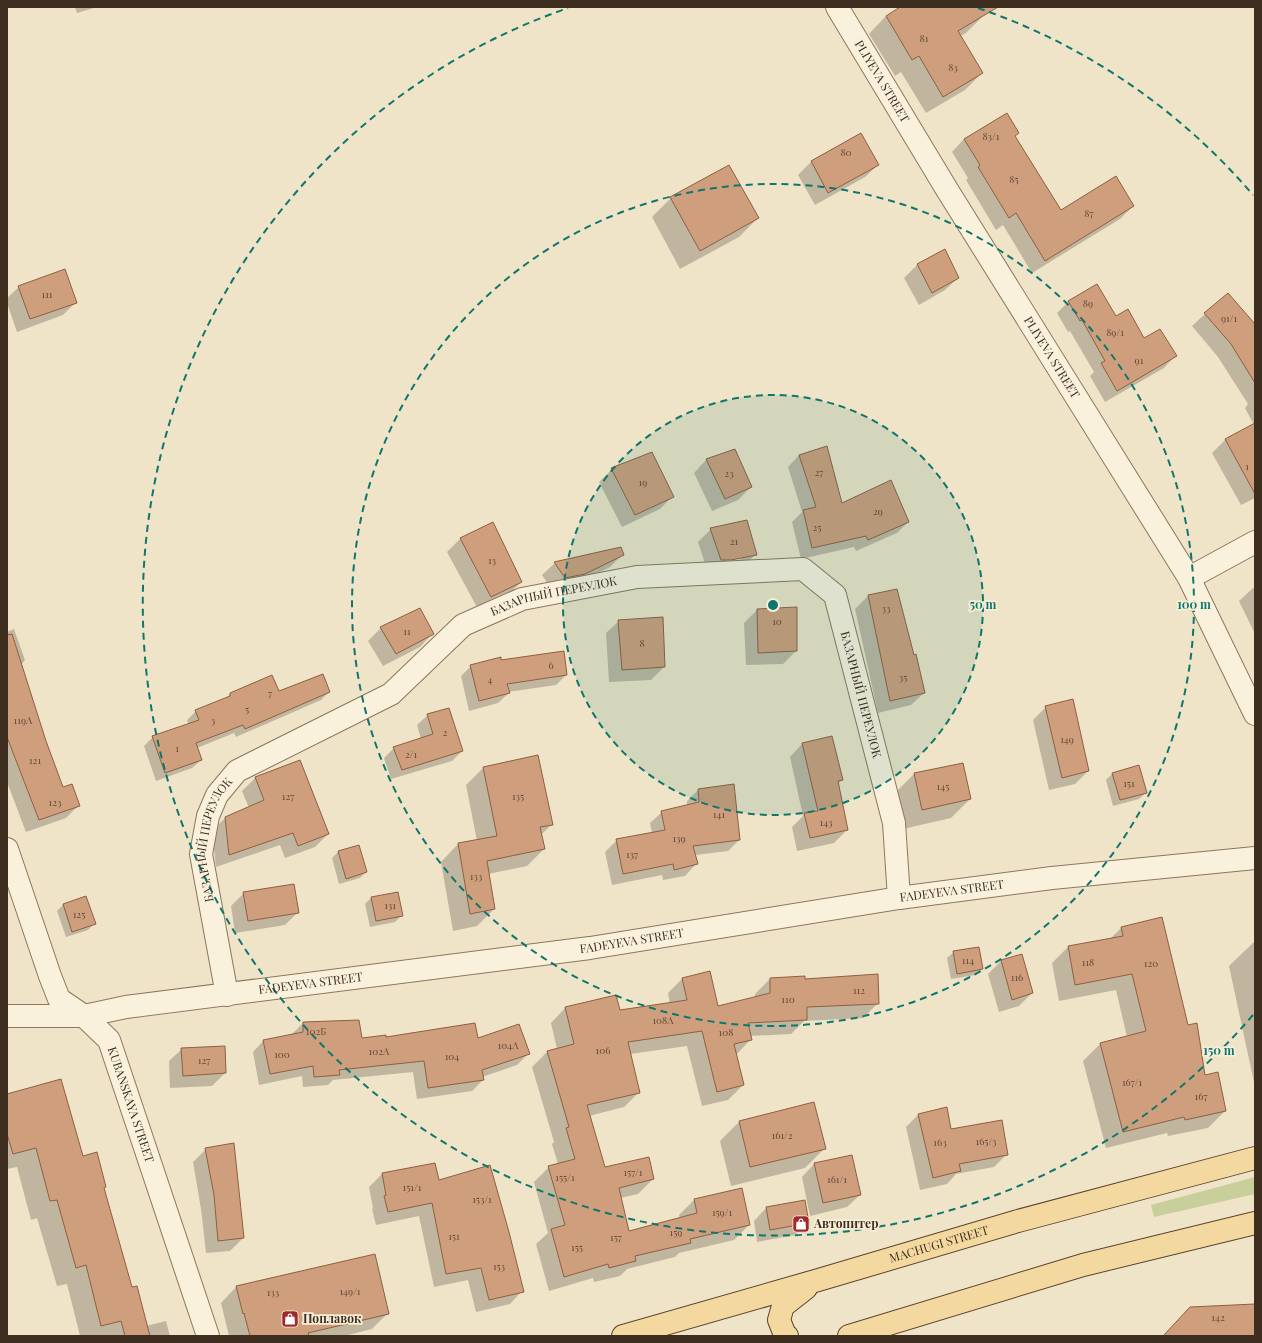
<svg xmlns="http://www.w3.org/2000/svg" width="1262" height="1343" font-family="'Playfair Display',serif">
<style>
.green{fill:#c9cf9b}
.shadow{fill:#0003;fill-rule:evenodd}
.building{fill:#cf9f7d;stroke:#8d5f41}
.lines{fill:none;stroke-linecap:round;stroke-linejoin:round}
.minor-casing{stroke:#8d765c;stroke-width:24}
.major-casing{stroke:#5b4430;stroke-width:24}
.minor{stroke:#faf1dc;stroke-width:22}
.major{stroke:#f3d9a0;stroke-width:22}
.ring{fill:none;stroke:#0f766e;stroke-width:2;stroke-dasharray:7 5}
.labels{text-anchor:middle;stroke-width:3.5;stroke-linejoin:round;paint-order:stroke}
.number-label{font-size:10px;fill:#624a37}
.street-label{font-size:12px;fill:#3d2e20;stroke:#f7eed8}
.poi-label{font-size:12px;font-weight:bold;fill:#3d2e20;stroke:#f7eed8;text-anchor:start}
.centre{fill:#0f766e;stroke:#f7eed8;stroke-width:2}
.ring-label{font-size:12px;text-anchor:middle;font-weight:bold;fill:#0f766e;stroke:#f7eed8;stroke-width:3.5;stroke-linejoin:round;paint-order:stroke}
</style>
<rect width="100%" height="100%" fill="#f0e4c8"/>
<!-- green -->
<path class="green" d="M 1255,1177 L 1255,1194 L 1154,1217 L 1151,1205 Z"/>
<!-- shadow -->
<g class="shadow">
<path d="M 75,7 L 97,7 L 77,13 Z"/>
<path d="M 902,7 L 978,7 L 983,16 L 966,33 L 960,36 L 982,73 L 965,90 L 926,113 L 901,72 L 895,76 L 869,34 L 886,16 Z"/>
<path d="M 1018,133 L 1014,137 L 1060,212 L 1133,206 L 1120,219 L 1032,273 L 1003,225 L 996,230 L 966,180 L 968,178 L 952,152 L 964,139 Z"/>
<path d="M 861,134 L 878,165 L 865,177 L 815,205 L 798,175 L 811,162 Z"/>
<path d="M 671,198 L 758,218 L 739,237 L 680,269 L 652,217 Z"/>
<path d="M 944,251 L 958,278 L 945,290 L 919,305 L 904,278 L 917,265 Z"/>
<path d="M 19,287 L 76,302 L 63,315 L 17,332 L 7,303 L 7,298 Z"/>
<path d="M 1068,302 L 1116,317 L 1144,340 L 1175,356 L 1164,368 L 1105,402 L 1090,376 L 1094,372 L 1070,331 L 1068,332 L 1057,313 Z"/>
<path d="M 1205,314 L 1255,339 L 1255,498 L 1241,505 L 1212,453 L 1225,440 L 1254,425 L 1245,408 L 1248,404 L 1218,357 L 1192,326 Z"/>
<path d="M 734,451 L 751,487 L 738,500 L 712,511 L 694,473 L 706,460 Z"/>
<path d="M 799,455 L 841,504 L 908,522 L 897,533 L 856,551 L 854,547 L 801,559 L 792,522 L 802,512 L 788,467 Z"/>
<path d="M 612,469 L 673,496 L 660,509 L 622,527 L 599,482 Z"/>
<path d="M 493,524 L 521,582 L 508,595 L 478,609 L 447,552 L 460,539 Z"/>
<path d="M 711,529 L 756,554 L 743,567 L 708,573 L 698,542 ZM 742,557 L 742,559 L 727,562 L 726,560 Z"/>
<path d="M 623,554 L 610,567 L 571,587 L 552,590 L 542,575 L 555,563 Z"/>
<path d="M 1255,587 L 1255,634 L 1239,601 L 1252,589 Z"/>
<path d="M 896,590 L 924,693 L 911,705 L 878,713 L 855,609 L 868,596 Z"/>
<path d="M 419,610 L 432,634 L 420,647 L 383,666 L 368,641 L 381,628 Z"/>
<path d="M 757,610 L 796,651 L 783,664 L 746,665 L 744,623 Z"/>
<path d="M 619,621 L 664,667 L 651,680 L 609,682 L 606,633 Z"/>
<path d="M 14,629 L 25,660 L 21,665 L 45,741 L 63,789 L 79,805 L 66,818 L 26,832 L 7,782 L 7,632 Z"/>
<path d="M 501,661 L 566,675 L 556,685 L 508,692 L 509,693 L 498,703 L 469,711 L 461,676 L 471,666 Z"/>
<path d="M 329,692 L 321,700 L 236,737 L 234,733 L 197,748 L 201,760 L 192,768 L 156,781 L 144,746 L 153,737 L 189,725 L 187,720 L 196,711 L 226,699 L 230,694 Z"/>
<path d="M 1046,707 L 1088,771 L 1075,784 L 1049,790 L 1033,720 Z"/>
<path d="M 428,715 L 462,751 L 452,761 L 391,779 L 384,758 L 394,748 L 421,739 L 417,725 Z"/>
<path d="M 802,744 L 842,780 L 838,784 L 847,830 L 834,843 L 797,851 L 792,827 L 803,816 L 790,757 Z"/>
<path d="M 300,761 L 328,834 L 315,847 L 285,858 L 280,845 L 216,867 L 212,831 L 225,818 L 249,808 L 242,791 L 255,778 Z"/>
<path d="M 962,764 L 970,799 L 951,818 L 903,829 L 895,793 L 914,774 Z"/>
<path d="M 483,768 L 552,824 L 541,835 L 544,849 L 527,866 L 488,874 L 494,909 L 477,926 L 453,931 L 441,862 L 458,844 L 477,841 L 466,785 Z"/>
<path d="M 1112,774 L 1146,793 L 1139,799 L 1113,806 L 1106,780 Z"/>
<path d="M 733,785 L 739,840 L 728,851 L 695,855 L 696,864 L 685,876 L 663,880 L 662,875 L 612,885 L 605,852 L 617,840 L 652,833 L 650,823 L 662,812 L 687,806 L 687,801 L 698,790 Z"/>
<path d="M 359,846 L 366,872 L 360,878 L 339,884 L 332,858 L 338,852 Z"/>
<path d="M 244,893 L 298,912 L 285,925 L 235,933 L 231,906 Z"/>
<path d="M 397,893 L 401,916 L 395,922 L 370,927 L 365,904 L 371,898 Z"/>
<path d="M 63,905 L 94,924 L 88,930 L 66,937 L 57,911 Z"/>
<path d="M 1121,928 L 1187,1026 L 1204,1076 L 1225,1111 L 1208,1128 L 1168,1136 L 1167,1133 L 1106,1148 L 1083,1061 L 1100,1044 L 1127,1037 L 1116,990 L 1059,1001 L 1052,963 L 1068,947 L 1110,939 Z"/>
<path d="M 1255,941 L 1255,1087 L 1229,966 Z"/>
<path d="M 954,952 L 982,969 L 975,975 L 951,979 L 947,958 Z"/>
<path d="M 1021,955 L 1032,993 L 1019,1006 L 999,1012 L 988,974 L 1001,961 Z"/>
<path d="M 804,977 L 804,980 L 878,1003 L 863,1018 L 804,1021 L 791,1034 L 750,1036 L 751,1039 L 736,1055 L 743,1085 L 728,1100 L 702,1106 L 687,1046 L 630,1054 L 639,1092 L 624,1107 L 589,1116 L 604,1168 L 653,1179 L 638,1194 L 620,1198 L 628,1232 L 680,1218 L 679,1215 L 694,1200 L 741,1189 L 749,1225 L 734,1240 L 679,1253 L 675,1257 L 627,1269 L 620,1276 L 594,1282 L 593,1278 L 549,1291 L 536,1244 L 548,1233 L 534,1182 L 549,1167 L 558,1164 L 552,1144 L 554,1142 L 532,1067 L 547,1052 L 557,1049 L 551,1023 L 565,1008 L 619,1011 L 670,1004 L 668,993 L 683,978 L 717,1007 L 755,998 L 755,994 L 770,979 Z"/>
<path d="M 303,1023 L 361,1039 L 385,1038 L 477,1039 L 528,1054 L 517,1065 L 482,1077 L 483,1080 L 472,1091 L 417,1099 L 413,1072 L 333,1080 L 328,1085 L 303,1087 L 302,1076 L 259,1085 L 253,1052 L 263,1041 L 292,1034 Z"/>
<path d="M 182,1049 L 225,1073 L 212,1086 L 170,1088 L 169,1061 Z"/>
<path d="M 7,1095 L 82,1157 L 103,1189 L 131,1288 L 146,1326 L 166,1321 L 170,1336 L 80,1336 L 67,1284 L 57,1286 L 37,1218 L 31,1220 L 17,1167 L 7,1169 Z"/>
<path d="M 919,1114 L 951,1130 L 1007,1154 L 994,1167 L 956,1174 L 947,1184 L 920,1190 L 906,1127 Z"/>
<path d="M 740,1121 L 824,1149 L 805,1168 L 731,1186 L 720,1141 Z"/>
<path d="M 206,1149 L 243,1238 L 230,1251 L 206,1253 L 201,1209 L 193,1162 Z"/>
<path d="M 435,1164 L 438,1181 L 522,1291 L 510,1304 L 476,1312 L 468,1280 L 434,1287 L 419,1216 L 376,1225 L 372,1209 L 373,1208 L 369,1187 L 382,1174 Z"/>
<path d="M 814,1164 L 860,1195 L 847,1207 L 810,1216 L 802,1177 Z"/>
<path d="M 766,1208 L 808,1222 L 795,1235 L 757,1242 L 754,1221 Z"/>
<path d="M 237,1286 L 388,1313 L 372,1329 L 344,1336 L 229,1336 L 221,1303 Z"/>
</g>
<!-- building -->
<g class="building">
<path d="M 900,7 L 998,7 L 958,31 L 983,73 L 943,97 L 919,56 L 912,60 L 886,16 Z"/>
<path d="M 1007,113 L 1019,133 L 1015,136 L 1061,210 L 1116,176 L 1134,206 L 1045,261 L 1016,213 L 1009,218 L 978,167 L 980,165 L 964,139 Z"/>
<path d="M 861,133 L 879,165 L 828,193 L 811,161 Z"/>
<path d="M 729,165 L 759,218 L 700,251 L 670,197 Z"/>
<path d="M 945,249 L 959,278 L 932,293 L 917,264 Z"/>
<path d="M 65,269 L 77,303 L 30,319 L 18,286 Z"/>
<path d="M 1097,284 L 1116,316 L 1128,309 L 1144,338 L 1160,329 L 1177,356 L 1117,391 L 1101,363 L 1105,361 L 1082,320 L 1080,321 L 1068,301 Z"/>
<path d="M 1228,293 L 1255,324 L 1255,383 L 1231,344 L 1204,313 Z"/>
<path d="M 1255,423 L 1255,494 L 1225,439 Z"/>
<path d="M 827,446 L 842,503 L 891,480 L 909,522 L 868,540 L 866,536 L 812,548 L 803,510 L 816,507 L 799,455 Z"/>
<path d="M 735,449 L 752,487 L 725,499 L 706,459 Z"/>
<path d="M 652,452 L 674,497 L 635,515 L 611,468 Z"/>
<path d="M 747,520 L 757,555 L 731,560 L 721,560 L 710,528 Z"/>
<path d="M 493,522 L 522,582 L 491,597 L 460,538 Z"/>
<path d="M 621,547 L 624,555 L 585,574 L 565,578 L 554,562 Z"/>
<path d="M 897,589 L 914,655 L 916,654 L 925,693 L 890,701 L 868,595 Z"/>
<path d="M 797,607 L 797,651 L 758,653 L 757,609 Z"/>
<path d="M 420,608 L 434,634 L 396,654 L 380,627 Z"/>
<path d="M 663,617 L 665,667 L 622,670 L 618,620 Z"/>
<path d="M 12,634 L 46,741 L 63,787 L 72,784 L 80,806 L 39,820 L 7,737 L 7,635 Z"/>
<path d="M 564,651 L 567,675 L 507,684 L 510,693 L 479,701 L 470,665 L 501,657 L 501,660 Z"/>
<path d="M 323,674 L 330,692 L 245,729 L 243,725 L 196,743 L 202,760 L 165,773 L 152,736 L 199,720 L 195,710 L 230,696 L 230,693 L 272,675 L 279,691 Z"/>
<path d="M 1073,699 L 1089,771 L 1062,778 L 1045,706 Z"/>
<path d="M 449,708 L 463,751 L 402,770 L 393,747 L 433,734 L 427,714 Z"/>
<path d="M 832,736 L 843,780 L 838,781 L 848,830 L 810,838 L 804,813 L 818,811 L 802,743 Z"/>
<path d="M 538,755 L 553,825 L 540,827 L 545,849 L 487,861 L 495,909 L 470,914 L 458,843 L 497,836 L 483,767 Z"/>
<path d="M 300,760 L 329,834 L 298,846 L 293,833 L 229,855 L 225,817 L 264,800 L 255,777 Z"/>
<path d="M 963,763 L 971,799 L 922,810 L 914,773 Z"/>
<path d="M 1139,765 L 1147,793 L 1120,800 L 1112,773 Z"/>
<path d="M 734,784 L 740,840 L 693,846 L 698,864 L 674,870 L 673,864 L 623,874 L 616,839 L 665,830 L 661,811 L 699,802 L 698,789 Z"/>
<path d="M 359,845 L 367,872 L 346,879 L 338,851 Z"/>
<path d="M 294,884 L 299,913 L 248,921 L 243,892 Z"/>
<path d="M 398,892 L 403,916 L 376,921 L 371,897 Z"/>
<path d="M 86,896 L 96,924 L 72,932 L 63,904 Z"/>
<path d="M 1162,917 L 1188,1025 L 1197,1023 L 1205,1075 L 1218,1072 L 1226,1111 L 1185,1120 L 1184,1117 L 1123,1132 L 1100,1043 L 1146,1031 L 1132,974 L 1075,985 L 1068,946 L 1123,936 L 1121,927 Z"/>
<path d="M 979,947 L 983,969 L 957,974 L 953,951 Z"/>
<path d="M 1022,954 L 1033,993 L 1012,1000 L 1001,960 Z"/>
<path d="M 710,971 L 718,1006 L 770,993 L 770,978 L 805,976 L 805,979 L 878,974 L 879,1004 L 807,1007 L 807,1020 L 748,1023 L 752,1040 L 734,1044 L 744,1085 L 717,1092 L 702,1031 L 628,1042 L 640,1093 L 587,1105 L 605,1167 L 649,1157 L 654,1179 L 619,1188 L 629,1231 L 697,1213 L 694,1199 L 742,1188 L 750,1225 L 690,1239 L 691,1243 L 635,1256 L 636,1261 L 609,1268 L 608,1264 L 564,1277 L 551,1229 L 565,1225 L 548,1166 L 575,1159 L 566,1128 L 569,1127 L 547,1051 L 574,1044 L 565,1007 L 616,995 L 620,1010 L 687,1000 L 682,978 Z"/>
<path d="M 359,1020 L 362,1038 L 386,1035 L 386,1037 L 475,1023 L 478,1038 L 519,1024 L 530,1054 L 482,1070 L 484,1080 L 428,1088 L 424,1061 L 339,1070 L 340,1075 L 314,1077 L 313,1066 L 270,1074 L 263,1040 L 303,1032 L 303,1022 Z"/>
<path d="M 225,1046 L 226,1073 L 183,1076 L 181,1048 Z"/>
<path d="M 61,1079 L 83,1156 L 97,1152 L 106,1187 L 104,1188 L 132,1287 L 137,1286 L 150,1336 L 125,1336 L 121,1321 L 101,1326 L 86,1265 L 76,1268 L 57,1200 L 50,1201 L 36,1148 L 13,1154 L 7,1134 L 7,1094 Z"/>
<path d="M 814,1102 L 826,1149 L 750,1167 L 739,1121 Z"/>
<path d="M 947,1107 L 951,1129 L 1002,1120 L 1008,1155 L 959,1164 L 961,1171 L 933,1178 L 918,1114 Z"/>
<path d="M 234,1143 L 244,1238 L 218,1241 L 214,1195 L 205,1148 Z"/>
<path d="M 852,1155 L 861,1195 L 823,1203 L 814,1163 Z"/>
<path d="M 435,1163 L 439,1180 L 490,1165 L 509,1232 L 524,1292 L 489,1300 L 481,1268 L 446,1274 L 432,1203 L 388,1212 L 384,1196 L 386,1195 L 382,1173 Z"/>
<path d="M 805,1200 L 809,1223 L 770,1230 L 766,1207 Z"/>
<path d="M 375,1254 L 389,1314 L 308,1333 L 309,1336 L 250,1336 L 244,1313 L 243,1314 L 236,1286 Z"/>
<path d="M 1255,1304 L 1255,1336 L 1163,1336 L 1190,1307 Z"/>
</g>
<g class="lines">
<defs>
<g id="minor">
<path id="s1" d="M 837,7 L 946,188 L 1189,578 L 1255,714"/>
<path d="M 1189,578 L 1255,542"/>
<path id="s2" d="M 7,849 L 50,976 L 59,999 L 84,1016 L 109,1040 L 208,1336"/>
<path id="s3" d="M 227,995 L 201,854 L 208,816 L 217,795 L 237,771 L 391,694 L 463,625 L 522,599 L 637,577 L 803,569 L 835,595 L 894,823 L 899,898"/>
<path id="s4" d="M 7,1016 L 84,1016 L 126,1007 L 590,948 L 899,898 L 1052,878 L 1255,858"/>
</g>
<g id="major">
<path id="s5" d="M 623,1336 L 815,1281 L 1018,1221 L 1255,1158"/>
<path d="M 787,1336 L 785,1335 L 779,1320 L 783,1306 L 806,1288"/>
<path d="M 849,1336 L 1083,1265 L 1255,1223"/>
</g>
</defs>
<!-- minor casing -->
<use href="#minor" class="minor-casing"/>
<!-- major casing -->
<use href="#major" class="major-casing"/>
<!-- minor -->
<use href="#minor" class="minor"/>
<!-- major -->
<use href="#major" class="major"/>
</g>
<!-- distance rings -->
<circle cx="773" cy="605" r="210" fill="#0f766e" fill-opacity=".12"/>
<g class="ring">
<circle cx="773" cy="605" r="210"/>
<circle cx="773" cy="605" r="421"/>
<path d="M1253 1015A631 631 0 1 1 568 8M978 8A631 631 0 0 1 1253 195"/>
</g>
<!-- icons -->
<defs>
<symbol id="shop-square" viewBox="-11 -11 22 22"><rect x="-9" y="-9" width="18" height="18" rx="4" fill="#9e2a2b" stroke="#f7eed8"/><path d="M-5-2.5h2.3a2.7 3.5 0 0 1 5.4 0H5L5.5 6h-11ZM-1.5-2.5h3a1.5 2.3 0 0 0-3 0Z" fill="#fff"/></symbol>
</defs>
<g fill-rule="evenodd">
<use href="#shop-square" x="791" y="1214" width="20" height="20"/>
<use href="#shop-square" x="280" y="1309" width="20" height="20"/>
</g>
<g class="labels">
<!-- number labels -->
<g class="number-label">
<text x="924" y="42">81</text>
<text x="953" y="71">83</text>
<text x="991" y="140">83/1</text>
<text x="846" y="156">80</text>
<text x="1014" y="183">85</text>
<text x="1089" y="217">87</text>
<text x="47" y="298">111</text>
<text x="1088" y="307">89</text>
<text x="1229" y="322">91/1</text>
<text x="1115" y="336">89/1</text>
<text x="1139" y="364">91</text>
<text x="1247" y="470">1</text>
<text x="819" y="476">27</text>
<text x="729" y="477">23</text>
<text x="643" y="486">19</text>
<text x="878" y="515">29</text>
<text x="817" y="531">25</text>
<text x="734" y="545">21</text>
<text x="492" y="564">13</text>
<text x="886" y="612">33</text>
<text x="777" y="625">10</text>
<text x="407" y="635">11</text>
<text x="642" y="647">8</text>
<text x="551" y="669">6</text>
<text x="903" y="681">35</text>
<text x="490" y="683">4</text>
<text x="270" y="697">7</text>
<text x="247" y="713">5</text>
<text x="23" y="724">119А</text>
<text x="213" y="724">3</text>
<text x="445" y="736">2</text>
<text x="1067" y="743">149</text>
<text x="177" y="752">1</text>
<text x="411" y="758">2/1</text>
<text x="35" y="764">121</text>
<text x="1129" y="787">151</text>
<text x="943" y="790">145</text>
<text x="288" y="800">127</text>
<text x="518" y="800">135</text>
<text x="55" y="806">123</text>
<text x="719" y="818">141</text>
<text x="826" y="826">143</text>
<text x="679" y="842">139</text>
<text x="632" y="858">137</text>
<text x="476" y="880">133</text>
<text x="390" y="909">131</text>
<text x="79" y="918">125</text>
<text x="968" y="964">114</text>
<text x="1088" y="966">118</text>
<text x="1151" y="967">120</text>
<text x="1017" y="981">116</text>
<text x="859" y="994">112</text>
<text x="788" y="1003">110</text>
<text x="663" y="1024">108А</text>
<text x="316" y="1035">102Б</text>
<text x="726" y="1036">108</text>
<text x="508" y="1049">104А</text>
<text x="603" y="1054">106</text>
<text x="379" y="1055">102А</text>
<text x="282" y="1058">100</text>
<text x="452" y="1060">104</text>
<text x="204" y="1064">127</text>
<text x="1132" y="1086">167/1</text>
<text x="1201" y="1100">167</text>
<text x="782" y="1139">161/2</text>
<text x="986" y="1145">165/3</text>
<text x="940" y="1146">163</text>
<text x="633" y="1176">157/1</text>
<text x="565" y="1181">155/1</text>
<text x="837" y="1183">161/1</text>
<text x="412" y="1191">151/1</text>
<text x="482" y="1203">153/1</text>
<text x="722" y="1216">159/1</text>
<text x="676" y="1236">159</text>
<text x="454" y="1240">151</text>
<text x="616" y="1241">157</text>
<text x="577" y="1251">155</text>
<text x="499" y="1270">153</text>
<text x="350" y="1295">149/1</text>
<text x="273" y="1296">133</text>
<text x="1218" y="1321">142</text>
</g>
<!-- street labels -->
<g class="street-label">
<text dy="4" stroke="none"><textPath href="#s1" startOffset="87">PLIYEVA STREET</textPath></text>
<text dy="4" stroke="none"><textPath href="#s1" startOffset="411">PLIYEVA STREET</textPath></text>
<text dy="4" stroke="none"><textPath href="#s3" startOffset="604">БАЗАРНЫЙ ПЕРЕУЛОК</textPath></text>
<text dy="4" stroke="none"><textPath href="#s3" startOffset="1000">БАЗАРНЫЙ ПЕРЕУЛОК</textPath></text>
<text dy="4" stroke="none"><textPath href="#s3" startOffset="160">БАЗАРНЫЙ ПЕРЕУЛОК</textPath></text>
<text dy="4" stroke="none"><textPath href="#s4" startOffset="954">FADEYEVA STREET</textPath></text>
<text dy="4" stroke="none"><textPath href="#s4" startOffset="630">FADEYEVA STREET</textPath></text>
<text dy="4" stroke="none"><textPath href="#s4" startOffset="306">FADEYEVA STREET</textPath></text>
<text dy="4" stroke="none"><textPath href="#s2" startOffset="292">KUBANSKAYA STREET</textPath></text>
<text dy="4" stroke="none"><textPath href="#s5" startOffset="329">MACHUGI STREET</textPath></text>
</g>
<!-- poi labels -->
<g class="poi-label">
<text x="814" y="1228">Автопитер</text>
<text x="303" y="1323">Поплавок</text>
</g>
</g>
<circle cx="773" cy="605" r="6" class="centre"/>
<g class="ring-label">
<text x="983" y="609">50 m</text>
<text x="1194" y="609">100 m</text>
<text x="1219" y="1055">150 m</text>
</g>
<!-- border -->
<rect width="1262" height="1343" fill="none" stroke="#3d2e20" stroke-width="16"/>
</svg>
